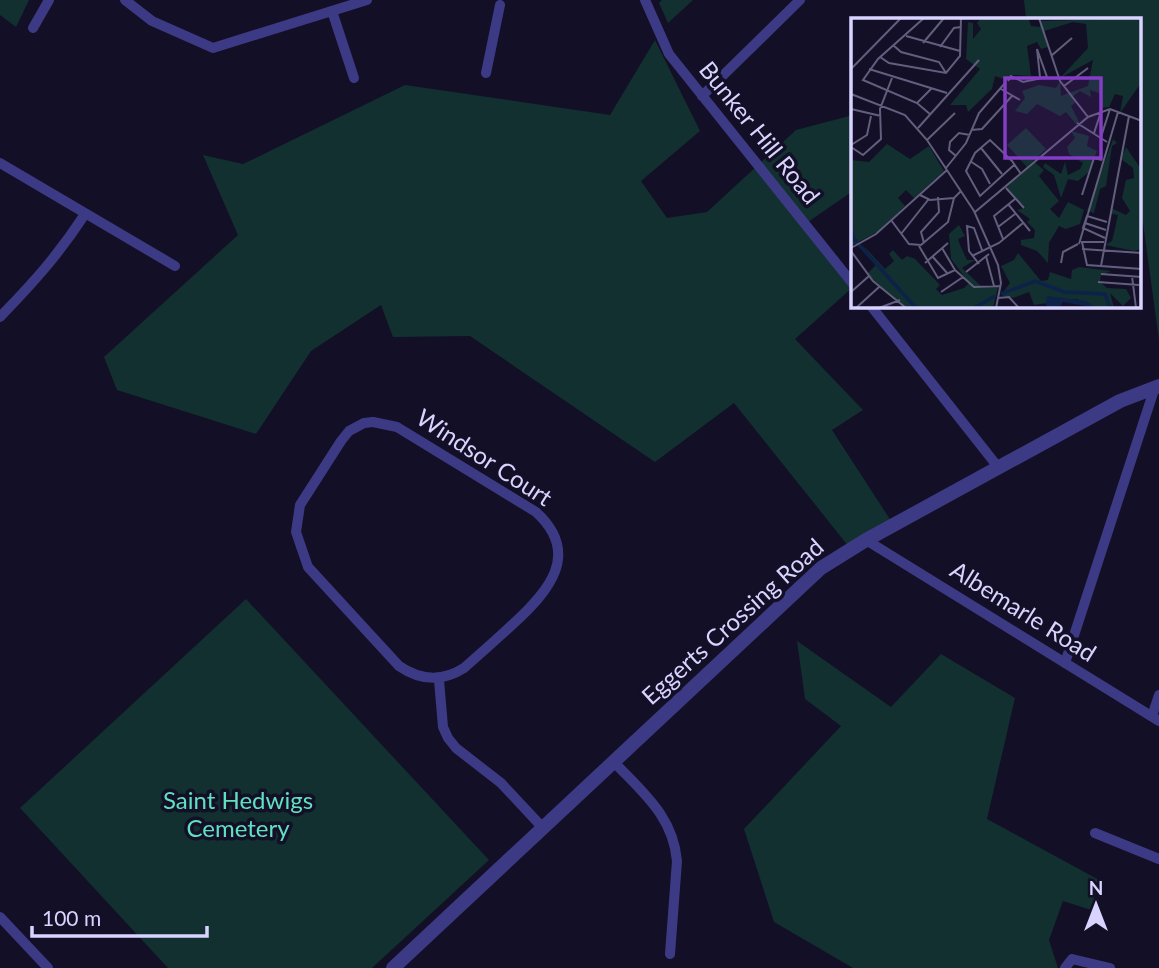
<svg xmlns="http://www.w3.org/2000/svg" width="1159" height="968" font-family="Lato,sans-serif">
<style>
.green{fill:#12302f}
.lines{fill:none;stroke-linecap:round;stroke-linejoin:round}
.minor{stroke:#3d3a85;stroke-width:10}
.tertiary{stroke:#3d3a85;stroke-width:14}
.labels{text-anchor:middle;stroke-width:7;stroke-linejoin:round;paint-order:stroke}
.street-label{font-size:24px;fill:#d9d4ff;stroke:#130f26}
.park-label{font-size:24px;fill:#5fe0c0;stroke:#130f26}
.inset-river{fill:none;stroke:#0c2248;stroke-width:3.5}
.inset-road{fill:none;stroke:#625e7d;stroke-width:2}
.view{fill:#843dc5;fill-opacity:0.15;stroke:#843dc5;stroke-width:3.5}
.inset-edge{fill:none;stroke:#d9d4ff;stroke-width:3.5}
</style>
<rect width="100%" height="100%" fill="#130f26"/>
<!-- green -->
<g class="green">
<path d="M 0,0 L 29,0 L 16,27 L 0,15 Z"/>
<path d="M 662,0 L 693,0 L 668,23 L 659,3 Z"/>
<path d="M 1024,0 L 1159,0 L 1159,340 L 1142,216 L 1140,215 L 1140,19 L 1026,19 Z"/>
<path d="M 655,40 L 700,131 L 641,181 L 667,218 L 707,212 L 796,130 L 853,115 L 853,191 L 805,224 L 853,287 L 795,339 L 863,410 L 832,430 L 895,527 L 853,552 L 734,403 L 655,462 L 470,336 L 393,337 L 381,305 L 311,351 L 256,434 L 117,390 L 104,357 L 238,235 L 203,155 L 243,164 L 405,85 L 610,115 Z"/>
<path d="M 246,599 L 489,860 L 372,968 L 168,968 L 20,808 Z"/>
<path d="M 797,641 L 891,707 L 941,654 L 1015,698 L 987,819 L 1101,881 L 1091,910 L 1063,901 L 1049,940 L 1058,968 L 853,968 L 774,922 L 744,829 L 841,726 L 805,699 Z"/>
</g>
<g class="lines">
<!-- minor -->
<g class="minor">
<path d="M 125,0 L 152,21 L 213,48 L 367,0"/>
<path d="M 645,0 L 669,54 L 853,284"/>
<path d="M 332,11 L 354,78"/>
<path d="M 33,28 L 49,0"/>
<path d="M 486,73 L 500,5"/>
<path d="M 702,96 L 800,0"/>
<path d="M 0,163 L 175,266"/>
<path d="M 871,306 L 998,467"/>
<path d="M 0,317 C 34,282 59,254 85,214"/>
<path d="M 373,422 L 397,427 L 536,512 C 582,554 548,592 513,624 C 497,639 480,654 464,668 C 442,682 421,681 399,666 L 308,567 L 296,532 L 300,505 L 341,441 L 349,431 L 364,423 Z"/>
<path d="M 866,540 L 1159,721"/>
<path d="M 1065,663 L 1155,387"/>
<path d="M 439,680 L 443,727 L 448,738 L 456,748 L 501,783 L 543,828"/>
<path d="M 1152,716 L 1159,695"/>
<path d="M 614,762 C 643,793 673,816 677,861 L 670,954"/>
<path d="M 1095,833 L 1159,859"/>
<path d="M 0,917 L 48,968"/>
<path d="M 1065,968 L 1072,959 L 1110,968"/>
</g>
<!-- tertiary -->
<path class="tertiary" d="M 393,968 L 821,568 L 866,540 L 1120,401 L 1159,386"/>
</g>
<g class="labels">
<!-- street labels -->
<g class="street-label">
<text transform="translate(759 133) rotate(51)" y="8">Bunker Hill Road</text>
<text transform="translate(484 458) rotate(33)" y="8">Windsor Court</text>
<text transform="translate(1023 612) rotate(32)" y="8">Albemarle Road</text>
<text transform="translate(733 622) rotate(-42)" y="8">Eggerts Crossing Road</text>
</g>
<!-- park labels -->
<g class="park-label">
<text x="238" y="809">Saint Hedwigs<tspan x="238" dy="28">Cemetery</tspan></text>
</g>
</g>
<!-- overview -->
<g transform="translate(851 18)">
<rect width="290" height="290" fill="#130f26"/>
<path d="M 130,0 L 185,0 L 178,2 L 180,8 L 189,9 L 190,3 L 290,0 L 290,65 L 269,95 L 272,78 L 264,76 L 258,89 L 251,90 L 248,75 L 239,72 L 240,79 L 229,73 L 221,79 L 225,84 L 220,88 L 228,104 L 225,106 L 215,94 L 209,98 L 186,86 L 176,96 L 164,93 L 174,80 L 171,73 L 188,67 L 205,70 L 209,64 L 210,78 L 237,68 L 242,42 L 209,60 L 237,30 L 235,6 L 222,4 L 193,13 L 197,29 L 190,31 L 186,24 L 176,28 L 180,58 L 161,57 L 156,62 L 144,58 L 141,71 L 117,94 L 115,87 L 99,87 L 129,51 L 115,41 L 117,4 L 122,5 L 122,21 L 130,11 L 126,5 ZM 175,110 L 195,131 L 176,149 L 156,127 ZM 220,113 L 238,118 L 236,128 L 246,133 L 238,154 L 227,163 L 217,161 L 210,180 L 203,157 L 192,149 L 194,145 L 210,156 L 214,144 L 217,157 L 229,151 L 232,145 L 218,136 L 216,129 L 224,120 ZM 262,121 L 266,125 L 261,128 L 255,168 L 249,171 L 243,195 L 236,193 ZM 36,126 L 59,141 L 78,128 L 93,153 L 63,180 L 55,172 L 47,180 L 54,188 L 26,214 L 0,228 L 0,142 L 18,144 ZM 275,129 L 290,151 L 290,231 L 283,233 L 254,227 L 261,223 L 267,197 L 259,195 L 260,190 L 275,197 L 279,193 L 271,180 L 275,162 L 283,160 L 282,150 L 270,141 ZM 183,144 L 193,152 L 188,158 L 208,183 L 199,191 L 208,200 L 217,184 L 233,192 L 229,206 L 215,211 L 208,208 L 198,225 L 197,245 L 186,233 L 170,227 L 170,222 L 183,220 L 184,212 L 176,204 L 179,201 L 166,192 L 174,190 L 155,170 ZM 108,207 L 114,218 L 107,221 L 109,227 L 116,242 L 124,242 L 111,250 L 131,269 L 147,269 L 142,290 L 55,290 L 16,256 L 26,246 L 11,226 L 34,251 L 43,243 L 38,236 L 42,232 L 51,242 L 56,238 L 64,241 L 89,267 L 85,271 L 91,277 L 113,270 L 118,265 L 100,241 L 98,216 ZM 167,235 L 190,263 L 197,262 L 199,254 L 220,261 L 221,252 L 228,249 L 260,253 L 250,257 L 249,264 L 256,270 L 275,271 L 280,280 L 272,288 L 259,275 L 263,290 L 258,285 L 257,290 L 245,290 L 226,281 L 183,287 L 178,274 L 162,280 L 150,277 L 159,265 L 150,248 L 163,242 Z" fill="#12302f"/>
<path d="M 196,278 L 235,283 L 245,290 L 212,284 L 208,290 L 199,290 L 195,288 Z" fill="#0c2248"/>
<path class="inset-river" d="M 0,211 L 2,220 L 65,290M 150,276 L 184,263 L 213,274 L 254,276 L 259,290M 123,290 L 144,278"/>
<path class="inset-road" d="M 73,0 L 27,41 L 12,62 L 66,85 L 80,97M 188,0 L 209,63 L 237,99M 55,18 L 109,33M 72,25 L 93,0M 42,27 L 50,34 L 88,44 L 95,55M 89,29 L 103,10 L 110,9M 200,38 L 221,20M 29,39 L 38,45 L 95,55 L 109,38 L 110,0M 0,51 L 50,0M 18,51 L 96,75M 157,63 L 160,58 L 172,64 L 196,59 L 186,31 L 189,59M 213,68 L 237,50M 150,71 L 169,82M 0,76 L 54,97 L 76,122 L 123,193 L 147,247 L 150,265 L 145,290M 66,85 L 81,70M 0,91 L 30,98M 226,105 L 256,124M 67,110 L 128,42M 120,112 L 131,111 L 161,78M 243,115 L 250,94M 250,119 L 259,91M 76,122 L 104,95M 0,127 L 16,117 L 20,98M 0,129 L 12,137 L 30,121 L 29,91 L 41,60M 130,130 L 151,156M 105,138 L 98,132 L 99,124 L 108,115 L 119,117M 119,143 L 131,151 L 139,166M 163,147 L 129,178 L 115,153 L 124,135 L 139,122 L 161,143 L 170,156M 95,150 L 115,125 L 128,95 L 154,65M 155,170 L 173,190M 69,177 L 79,182 L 103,180M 231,177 L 243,140 L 251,142M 157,186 L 179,213M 124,194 L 237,99 L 259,91 L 291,103M 40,202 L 58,226 L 70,227 L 97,204 L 103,180 L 110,173M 234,205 L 255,212M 147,209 L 164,196M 50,216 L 77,182M 254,220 L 232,210 L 236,198 L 256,204M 152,221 L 143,198 L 164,181M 253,224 L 231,224 L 236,247 L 291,251M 73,225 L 70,214 L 88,194 L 87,179M 228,226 L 267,94M 68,228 L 87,260 L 104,252 L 123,269 L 150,268M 0,230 L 25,216 L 96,152M 91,230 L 104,252M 231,231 L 291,235M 0,233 L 22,263 L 55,290M 81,238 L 97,256M 121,238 L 148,225 L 172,205M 135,238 L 143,268M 74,245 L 97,225M 210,245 L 212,234 L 227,226M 128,246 L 118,233 L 116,208 L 123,210 L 131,232M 250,248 L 278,98M 115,254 L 138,236M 250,256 L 291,259M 281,258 L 285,290M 247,264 L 288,267M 0,274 L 18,258M 90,274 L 112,259M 147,280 L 158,279 L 168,290M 5,290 L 28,269M 28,290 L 49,282"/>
<path class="view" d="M 154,60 L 250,60 L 250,140 L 154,140 Z"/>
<rect width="290" height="290" class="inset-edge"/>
</g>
<!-- north arrow -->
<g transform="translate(1096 905)" stroke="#130f26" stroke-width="5" paint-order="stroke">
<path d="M0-5L12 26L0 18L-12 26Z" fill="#d9d4ff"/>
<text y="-10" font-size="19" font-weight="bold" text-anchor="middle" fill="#d9d4ff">N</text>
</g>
<!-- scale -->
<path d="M32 926v10h175v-10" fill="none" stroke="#d9d4ff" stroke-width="3.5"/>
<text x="42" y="926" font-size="21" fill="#d9d4ff" stroke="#130f26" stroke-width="5" paint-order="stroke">100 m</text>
</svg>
